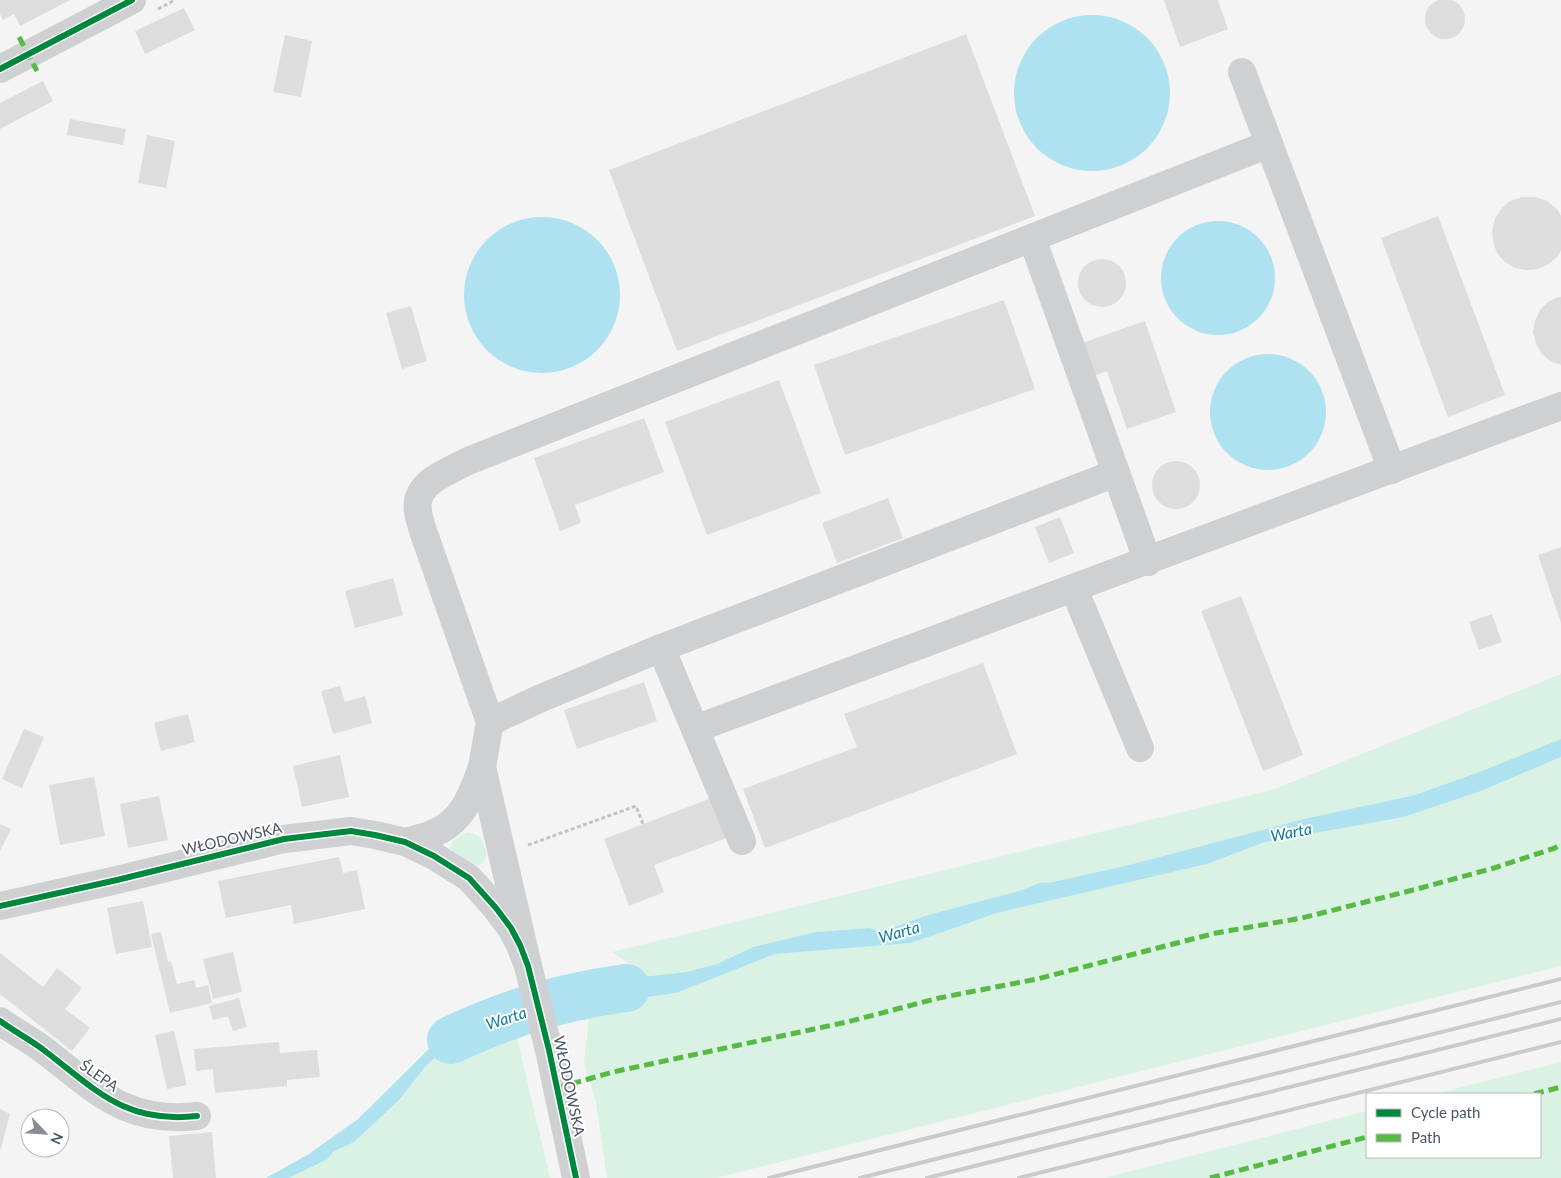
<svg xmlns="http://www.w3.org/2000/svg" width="1561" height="1178" font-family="Lato,sans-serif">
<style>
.green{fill:#d9f2e3}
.water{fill:#aee2f0}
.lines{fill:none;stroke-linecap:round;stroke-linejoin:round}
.river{stroke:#aee2f0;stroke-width:48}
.building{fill:#ddddde}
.path{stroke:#bcc7c4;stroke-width:3;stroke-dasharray:4 2.5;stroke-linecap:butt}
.minor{stroke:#ced0d2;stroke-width:28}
.rail{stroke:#c9cacc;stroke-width:4}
.quiet{stroke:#58b947;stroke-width:5;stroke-dasharray:10 5;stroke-linecap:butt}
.cycleway-casing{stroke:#fff;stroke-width:9}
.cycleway{stroke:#00873e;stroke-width:6}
.labels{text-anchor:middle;stroke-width:4;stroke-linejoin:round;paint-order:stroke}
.street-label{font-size:15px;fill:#4a5661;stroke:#fff}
.water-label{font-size:16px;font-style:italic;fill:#0c7c9b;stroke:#fff}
</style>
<rect width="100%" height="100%" fill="#f4f4f4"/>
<!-- green -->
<g class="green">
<path d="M 1561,674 L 1561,739 L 1482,771 L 1415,795 L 1304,819 L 1129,865 L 1053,882 L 1039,883 L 1019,891 L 928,915 L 894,927 L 878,930 L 869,928 L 816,932 L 753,947 L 717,964 L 686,972 L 642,977 L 632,965 L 612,952 L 1275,789 Z"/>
<path d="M 1561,757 L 1561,966 L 716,1178 L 607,1178 L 596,1102 L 584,1063 L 591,1001 L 626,1000 L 676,993 L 775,954 L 911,943 L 997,913 L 1207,864 L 1265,842 L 1404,817 L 1481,791 Z"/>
<path d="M 469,832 C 481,835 484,843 487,855 L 483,863 L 477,866 L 455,855 L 450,848 L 452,842 L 462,834 Z"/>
<path d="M 513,1021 L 550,1178 L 289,1178 L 328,1159 L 333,1152 L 343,1148 L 367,1129 L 400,1099 L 425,1067 L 442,1051 L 479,1032 Z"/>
<path d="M 1561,1062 L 1561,1178 L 1104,1178 L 1367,1111 L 1367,1157 L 1540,1157 L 1540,1094 L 1435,1094 Z"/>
</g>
<!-- water -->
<g class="water">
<circle cx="1092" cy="93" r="78"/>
<circle cx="542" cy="295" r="78"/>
<circle cx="1218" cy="278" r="57"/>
<circle cx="1268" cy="412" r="58"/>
<path d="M 1561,739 L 1561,757 L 1481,791 L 1404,817 L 1265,842 L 1207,864 L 997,913 L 911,943 L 775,954 L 676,993 L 626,1000 L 591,1001 L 564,1009 L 560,992 L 602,988 L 642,977 L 686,972 L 717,964 L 753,947 L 816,932 L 869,928 L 878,930 L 894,927 L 928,915 L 1019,891 L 1039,883 L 1053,882 L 1129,865 L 1304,819 L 1415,795 L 1482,771 Z"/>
<path d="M 510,1009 L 513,1021 L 479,1032 L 442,1051 L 425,1067 L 400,1099 L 354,1142 L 333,1152 L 328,1159 L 289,1178 L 266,1178 L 309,1154 L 358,1119 L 438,1040 L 461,1026 Z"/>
</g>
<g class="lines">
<!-- river -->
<path class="river" d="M 451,1040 C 507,1013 565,996 626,988"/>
</g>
<!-- building -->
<g class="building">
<circle cx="1445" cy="19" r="20"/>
<path d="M 0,0 L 70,0 L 20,26 L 14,14 L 3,20 L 0,14 Z"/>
<path d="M 1164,0 L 1218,0 L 1228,29 L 1180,47 Z"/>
<path d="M 184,8 L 195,30 L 145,54 L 135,31 Z"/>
<path d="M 966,34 L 1035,216 L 677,351 L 609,170 Z"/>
<path d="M 285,35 L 312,41 L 301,97 L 273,92 Z"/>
<path d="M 43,81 L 53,101 L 0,129 L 0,103 Z"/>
<path d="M 70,119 L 126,129 L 123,145 L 67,135 Z"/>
<path d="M 147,135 L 175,141 L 166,188 L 138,183 Z"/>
<path d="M 1522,197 L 1535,197 L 1547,201 L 1557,209 L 1561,216 L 1561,250 L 1558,256 L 1549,264 L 1538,269 L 1526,270 L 1515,268 L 1505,262 L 1497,253 L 1493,242 L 1492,230 L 1495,219 L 1501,209 L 1510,201 Z"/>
<path d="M 1438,216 L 1505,395 L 1448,417 L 1381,238 Z"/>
<circle cx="1102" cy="283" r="24"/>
<path d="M 1558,297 L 1561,297 L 1561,365 L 1550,361 L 1542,354 L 1536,344 L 1533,332 L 1535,321 L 1540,310 L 1548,302 Z"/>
<path d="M 1004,300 L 1035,389 L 845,455 L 814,365 Z"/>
<path d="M 411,306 L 427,361 L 402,369 L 386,313 Z"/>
<path d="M 1145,321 L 1176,412 L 1127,429 L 1107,371 L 1093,376 L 1082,343 Z"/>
<path d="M 779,380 L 821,493 L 707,535 L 665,422 Z"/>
<path d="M 644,418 L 664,472 L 575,505 L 581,523 L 560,531 L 534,458 Z"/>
<circle cx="1176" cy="485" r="24"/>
<path d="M 888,498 L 903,538 L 837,563 L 822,523 Z"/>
<path d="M 1060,517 L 1074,553 L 1049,563 L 1035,527 Z"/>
<path d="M 1561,547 L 1561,623 L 1538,555 Z"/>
<path d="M 393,578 L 403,615 L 355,628 L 345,591 Z"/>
<path d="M 1241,596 L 1303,755 L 1263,771 L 1201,611 Z"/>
<path d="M 1492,614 L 1502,642 L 1479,650 L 1469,622 Z"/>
<path d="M 983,663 L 1017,754 L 765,848 L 743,789 L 857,747 L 844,714 Z"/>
<path d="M 644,682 L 657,721 L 577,749 L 564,710 Z"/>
<path d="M 340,686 L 345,702 L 365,696 L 372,723 L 333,734 L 321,691 Z"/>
<path d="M 188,714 L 195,742 L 161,751 L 154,723 Z"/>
<path d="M 24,729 L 44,737 L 22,788 L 2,779 Z"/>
<path d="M 340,755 L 349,797 L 302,807 L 293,766 Z"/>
<path d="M 94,777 L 105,836 L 60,845 L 49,785 Z"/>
<path d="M 159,796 L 168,840 L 128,848 L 120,804 Z"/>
<path d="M 717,796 L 732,836 L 654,865 L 664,892 L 629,906 L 604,839 Z"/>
<path d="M 0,824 L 11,829 L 0,851 Z"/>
<path d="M 339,857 L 343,873 L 357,870 L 365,909 L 294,924 L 291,905 L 226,918 L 218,881 Z"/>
<path d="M 143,901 L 152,947 L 116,954 L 107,908 Z"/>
<path d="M 161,932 L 168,962 L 171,961 L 177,984 L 194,980 L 196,988 L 208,985 L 212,1003 L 170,1013 L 151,934 Z"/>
<path d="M 233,952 L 242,992 L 213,999 L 203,959 Z"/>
<path d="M 0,953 L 43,987 L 57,968 L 82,988 L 65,1009 L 90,1028 L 72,1051 L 0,994 Z"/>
<path d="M 239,998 L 247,1027 L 233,1031 L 228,1016 L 213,1020 L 209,1006 Z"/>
<path d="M 174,1031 L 187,1085 L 167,1089 L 155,1035 Z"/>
<path d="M 279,1042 L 280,1053 L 317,1050 L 320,1077 L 287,1080 L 287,1086 L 215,1093 L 213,1069 L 196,1071 L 194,1049 Z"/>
<path d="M 0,1109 L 10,1114 L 1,1149 L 0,1149 Z"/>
<path d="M 212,1132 L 216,1178 L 173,1178 L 169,1136 Z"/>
</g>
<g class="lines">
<!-- path -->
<g class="path">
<path d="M 158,9 L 175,0"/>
<path d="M 528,845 L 636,806 L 643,824"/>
</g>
<!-- minor -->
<g class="minor">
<path d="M 0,69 L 132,0"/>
<path d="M 1242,72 L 1392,470"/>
<path d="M 1032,238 L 1148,562"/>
<path d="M 1074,589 L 1140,748"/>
<path d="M 661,648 L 742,841"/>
<path d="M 490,722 L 422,528 C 420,519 416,510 418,501 C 422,480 451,470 468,461 L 1269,144"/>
<path d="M 695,729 L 1561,406"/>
<path d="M 405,842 C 414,839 423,838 432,834 C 462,823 472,795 482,767"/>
<path d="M 0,906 L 117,880 L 284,839 L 351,831 L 375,835 L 405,842 L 434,856 L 469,878 L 496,908 L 511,928 L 520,945 L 528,966 L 549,1050 L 576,1178"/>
<path d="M 528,966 L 482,767 L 490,722 L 539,699 L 661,648 L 1116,473"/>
<path d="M 0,1021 C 15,1032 31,1040 45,1051 C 97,1091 126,1124 197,1116"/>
</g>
<!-- rail -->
<g class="rail">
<path d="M 769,1178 L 1561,979"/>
<path d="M 860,1178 L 1561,1002"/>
<path d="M 927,1178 L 1561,1019"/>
<path d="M 1019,1178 L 1561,1042"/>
</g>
<!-- quiet -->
<g class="quiet">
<path d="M 19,37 L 37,71"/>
<path d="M 557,1088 L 613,1072 L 847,1022 L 939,998 L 1037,979 L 1216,933 L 1302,918 L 1417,889 L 1494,868 L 1555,848 L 1561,844"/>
<path d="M 1534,1094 L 1561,1087"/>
<path d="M 1210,1178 L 1367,1137"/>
</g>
<defs>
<g id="cycleway">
<path d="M 0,69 L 132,0"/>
<path d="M 0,906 L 117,880 L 284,839 L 351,831 L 375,835 L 405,842 L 434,856 L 469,878 L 496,908 L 511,928 L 520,945 L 528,966 L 549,1050 L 576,1178"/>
<path d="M 0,1021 C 15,1032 31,1040 45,1051 C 97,1091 126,1124 197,1116"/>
</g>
</defs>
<!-- cycleway casing -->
<use href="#cycleway" class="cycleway-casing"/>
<!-- cycleway -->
<use href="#cycleway" class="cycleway"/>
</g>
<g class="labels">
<!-- street labels -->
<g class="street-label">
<text transform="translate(232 839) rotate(-13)" y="5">WŁODOWSKA</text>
<text transform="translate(99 1076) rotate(35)" y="5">ŚLEPA</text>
<text transform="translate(569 1086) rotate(78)" y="5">WŁODOWSKA</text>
</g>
<!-- water labels -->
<g class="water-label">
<text transform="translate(1291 832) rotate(-11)" y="6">Warta</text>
<text transform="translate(899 932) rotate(-16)" y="6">Warta</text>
<text transform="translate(506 1018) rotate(-18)" y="6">Warta</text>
</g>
</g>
<!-- legend -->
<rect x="1366" y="1093" width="175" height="65" fill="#ffffff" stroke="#b7bbc0"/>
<rect x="1376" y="1109" width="25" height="8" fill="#00873e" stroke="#b7bbc0"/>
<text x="1411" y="1118" font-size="15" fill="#4a5661">Cycle path</text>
<rect x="1376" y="1134" width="25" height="8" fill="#58b947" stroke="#b7bbc0"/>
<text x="1411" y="1143" font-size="15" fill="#4a5661">Path</text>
<!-- north arrow -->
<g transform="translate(45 1133) rotate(115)"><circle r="24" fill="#ffffff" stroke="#b7bbc0"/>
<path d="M0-4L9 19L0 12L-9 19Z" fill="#868d94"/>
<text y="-8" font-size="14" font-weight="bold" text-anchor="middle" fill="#4a5661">N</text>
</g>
</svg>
